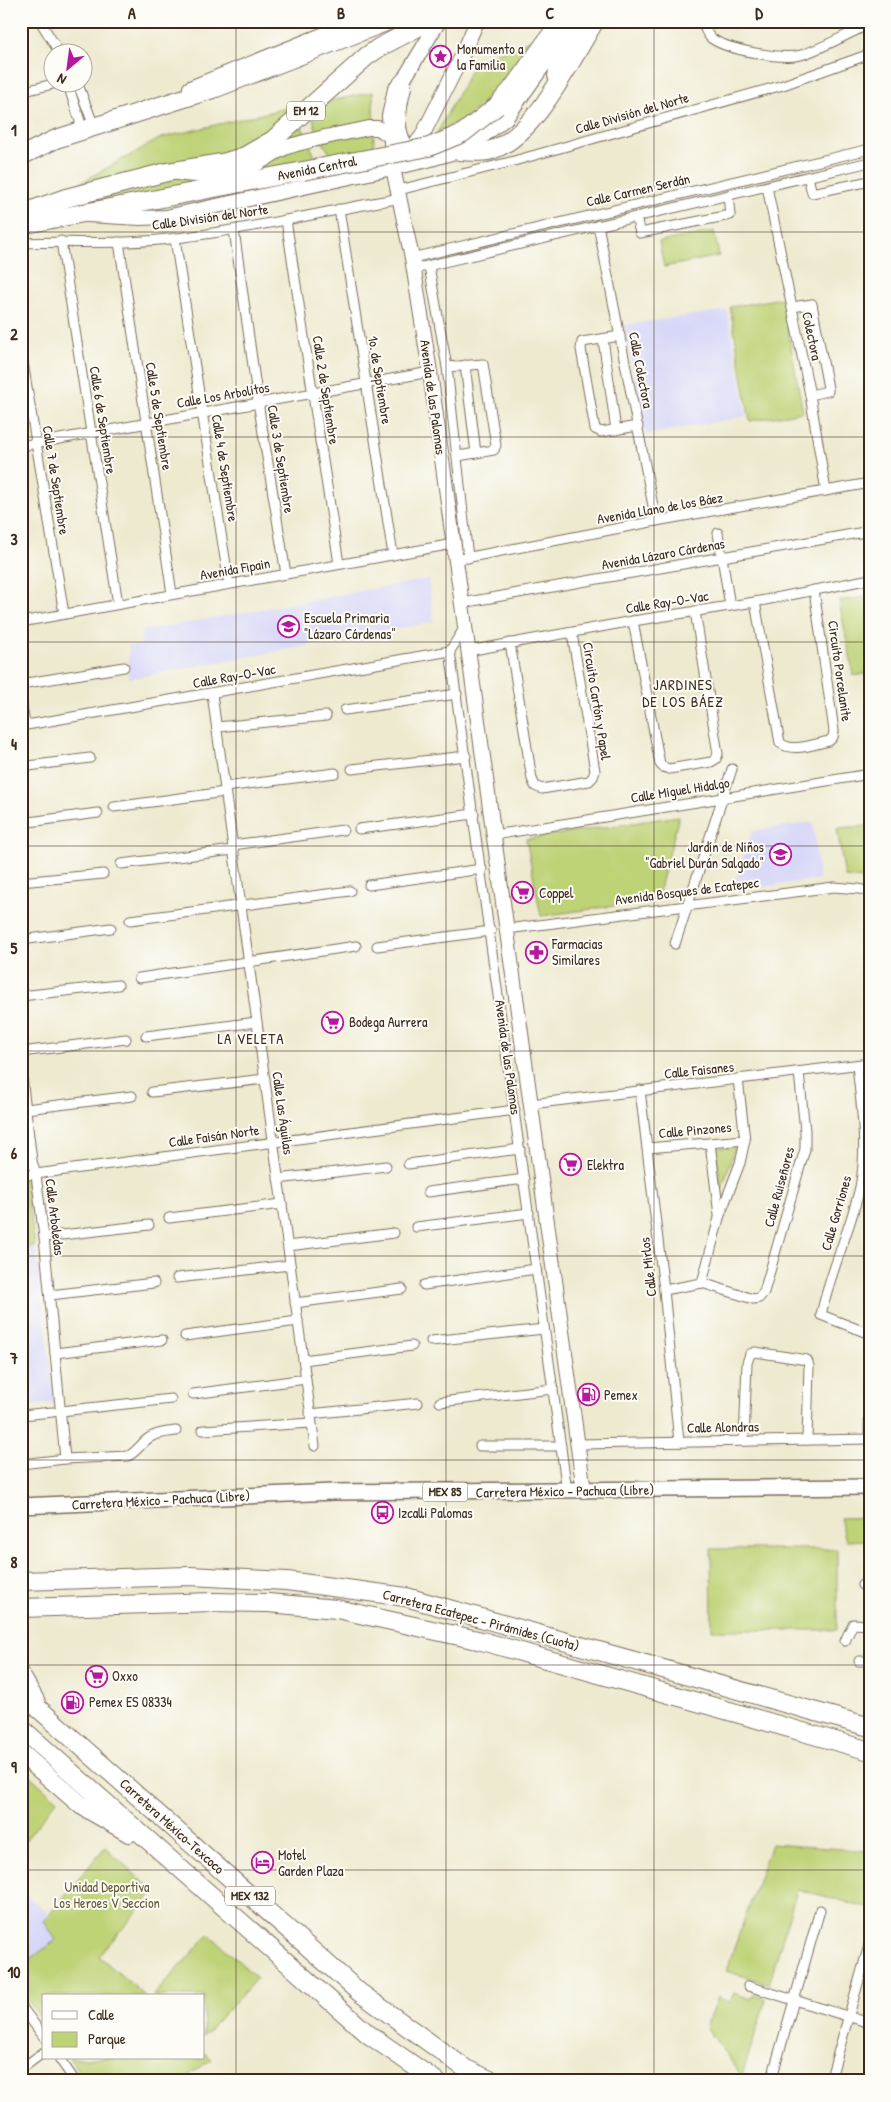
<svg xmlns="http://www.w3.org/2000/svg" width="891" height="2102" font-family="'Patrick Hand',sans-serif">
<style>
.built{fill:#d7d7f8}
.green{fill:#bed276;stroke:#7c7e4a}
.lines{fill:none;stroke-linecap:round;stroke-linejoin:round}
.street-casing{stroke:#7a6d5c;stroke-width:11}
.secondary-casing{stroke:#7a6d5c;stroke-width:16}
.primary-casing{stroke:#7a6d5c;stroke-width:18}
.highway-casing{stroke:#7a6d5c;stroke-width:20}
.street{stroke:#fff;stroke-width:9}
.secondary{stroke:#fff;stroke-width:14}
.primary{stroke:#fff;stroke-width:15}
.highway{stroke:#fff;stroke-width:18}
.highway-bridge-casing{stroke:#7a6d5c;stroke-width:20;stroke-linecap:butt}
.highway-bridge{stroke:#fff;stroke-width:18}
.grid{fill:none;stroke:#3b2a1e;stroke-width:1;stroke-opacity:0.55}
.labels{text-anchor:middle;stroke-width:4;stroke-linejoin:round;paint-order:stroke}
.shield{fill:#fdfcf7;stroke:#75695f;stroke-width:1}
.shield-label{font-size:12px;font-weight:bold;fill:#3b2a1e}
.poi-label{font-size:14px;fill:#3b2a1e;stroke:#fdfcf7;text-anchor:start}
.street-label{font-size:14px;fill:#3b2a1e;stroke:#fdfcf7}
.park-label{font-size:14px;fill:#625c38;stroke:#fdfcf7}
.neighbourhood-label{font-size:15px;letter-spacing:1px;fill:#3b2a1e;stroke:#fdfcf7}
.neatline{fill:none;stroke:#3b2a1e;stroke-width:2}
.grid-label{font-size:16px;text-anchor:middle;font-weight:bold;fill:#3b2a1e}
</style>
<rect width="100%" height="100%" fill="#fdfcf7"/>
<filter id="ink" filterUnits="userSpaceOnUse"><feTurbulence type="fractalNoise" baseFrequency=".02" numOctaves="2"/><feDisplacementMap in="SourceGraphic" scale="10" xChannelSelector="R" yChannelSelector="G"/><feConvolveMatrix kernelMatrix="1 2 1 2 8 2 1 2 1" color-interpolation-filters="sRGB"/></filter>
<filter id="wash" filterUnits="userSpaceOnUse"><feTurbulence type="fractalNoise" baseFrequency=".0096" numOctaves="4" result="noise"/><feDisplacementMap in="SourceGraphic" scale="20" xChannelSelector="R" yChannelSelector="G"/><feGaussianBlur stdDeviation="1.12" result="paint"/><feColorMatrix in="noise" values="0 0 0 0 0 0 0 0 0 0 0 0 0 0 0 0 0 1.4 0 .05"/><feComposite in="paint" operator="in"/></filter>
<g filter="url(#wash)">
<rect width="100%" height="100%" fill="#eeead0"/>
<!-- built -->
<g class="built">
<path d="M 727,310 L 747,416 L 645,435 L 624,325 Z"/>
<path d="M 428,579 L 434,622 L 128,679 L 129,646 L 142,645 L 141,631 Z"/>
<path d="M 813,822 L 819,879 L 762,887 L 761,879 L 735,883 L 752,831 Z"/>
<path d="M 35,1246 L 55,1403 L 21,1407 L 21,1248 Z"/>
<path d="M 21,1891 L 50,1914 L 44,1921 L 56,1940 L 21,1966 Z"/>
</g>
<!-- green -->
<g class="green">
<path d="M 535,38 L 498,87 L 469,116 L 437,133 L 475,62 Z"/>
<path d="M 373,92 L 374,149 L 331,155 L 317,134 L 310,105 Z"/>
<path d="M 299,105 L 300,122 L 316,159 L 120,200 L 24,214 L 161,138 Z"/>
<path d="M 714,231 L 719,256 L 664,267 L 659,242 Z"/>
<path d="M 782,298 L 803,412 L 750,421 L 730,307 Z"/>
<path d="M 869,596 L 870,673 L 854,676 L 839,601 Z"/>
<path d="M 679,816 L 657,900 L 541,916 L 526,839 Z"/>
<path d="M 870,826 L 870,880 L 845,877 L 837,828 Z"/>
<path d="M 735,1147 L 721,1192 L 716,1148 Z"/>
<path d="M 25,1176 L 35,1246 L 21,1248 L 21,1177 Z"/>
<path d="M 870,1517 L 870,1540 L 846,1541 L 840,1518 Z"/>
<path d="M 711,1549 L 837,1549 L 837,1630 L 712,1630 Z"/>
<path d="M 21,1768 L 57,1800 L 21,1846 Z"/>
<path d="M 771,1844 L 870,1851 L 870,1908 L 797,1889 L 769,1984 L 726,1971 Z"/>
<path d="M 105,1847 L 154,1892 L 99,1956 L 145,1996 L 44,1996 L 44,2023 L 21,1991 L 21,1966 L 56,1940 L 44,1921 Z"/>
<path d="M 209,1934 L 257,1978 L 204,2036 L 204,1996 L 153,1996 Z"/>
<path d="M 734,1993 L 751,1999 L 753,1995 L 766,1999 L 742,2076 L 706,2027 L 717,1997 L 730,2002 Z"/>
<path d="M 204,2053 L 212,2059 L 181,2081 L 86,2081 L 69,2058 L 204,2058 Z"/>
</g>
</g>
<g filter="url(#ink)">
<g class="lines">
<defs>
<g id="street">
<path d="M 40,21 L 59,52"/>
<path d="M 703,21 C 704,28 706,33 711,38 C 727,50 782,60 801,55 C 823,48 844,36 865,26"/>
<path d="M 67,82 L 83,130"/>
<path d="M 77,82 L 94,126"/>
<path d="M 21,92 L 61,82"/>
<path d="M 808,177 L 812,193 L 870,181"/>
<path d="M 767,187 L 810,395 L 826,491"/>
<path d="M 399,190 L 514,161 L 783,85 L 870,54"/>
<path d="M 339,209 L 393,555"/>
<path d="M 636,217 L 640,233 L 730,215 L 728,195"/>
<path d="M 286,220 L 339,564"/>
<path d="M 598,225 L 656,521"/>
<path d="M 234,230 L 258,402 L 286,574"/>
<path d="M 175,239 L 229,584"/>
<path d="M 61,241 L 118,604"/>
<path d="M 119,242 L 172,594"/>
<path d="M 21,243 C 73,241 125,245 177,238 C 252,229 326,211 401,198"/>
<path d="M 412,258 L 870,149"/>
<path d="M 429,266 L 447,367 L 468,558"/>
<path d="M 414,269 L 870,162"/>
<path d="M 792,307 L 812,304 L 828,388 L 828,391 L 810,395"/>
<path d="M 620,336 L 582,342 L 581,349 L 595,429 L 601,432 L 638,426"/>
<path d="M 603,339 L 616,430"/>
<path d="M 21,350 L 64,614"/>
<path d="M 465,365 L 476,453"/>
<path d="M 447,367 L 483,364 L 496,445 L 494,450 L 458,456"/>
<path d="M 21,446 L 430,372"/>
<path d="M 718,533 L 730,606"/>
<path d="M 455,560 L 656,521 L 870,483"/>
<path d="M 755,602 L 780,743 C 793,753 814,744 829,741 L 833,737 L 834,731 L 814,590"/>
<path d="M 462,603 L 870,531"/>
<path d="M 633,621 L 660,764 L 663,767 L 669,769 L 711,762 L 716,759 L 718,754 L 695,611"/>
<path d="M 21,622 L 453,544"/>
<path d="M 465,627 L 450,651 L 567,1491"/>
<path d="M 510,643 L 532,779 L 535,786 L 542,789 L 589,781 L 593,777 L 595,771 L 572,633"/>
<path d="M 468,651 L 633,621 L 755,602 L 870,579"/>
<path d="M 21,684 L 124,667"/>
<path d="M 212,694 L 315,1446"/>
<path d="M 21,698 L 25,725"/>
<path d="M 345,710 L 457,694"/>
<path d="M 21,726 L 450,651"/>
<path d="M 217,727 L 326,716"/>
<path d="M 21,767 L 90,758"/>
<path d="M 352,769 L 466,756"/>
<path d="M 225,787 L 335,773"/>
<path d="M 114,807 L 225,792"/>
<path d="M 21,823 L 98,813"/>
<path d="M 359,829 L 474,814"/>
<path d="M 494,835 L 870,774"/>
<path d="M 233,845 L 343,830"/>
<path d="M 121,864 L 233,850"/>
<path d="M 21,882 L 103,874"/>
<path d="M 369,885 L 482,869"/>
<path d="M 130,920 L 350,891"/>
<path d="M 507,929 L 834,887 L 859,889 L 870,892"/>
<path d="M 21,940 L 111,928"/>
<path d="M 675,944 L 732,769"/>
<path d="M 377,946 L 491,931"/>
<path d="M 139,978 L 356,946"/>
<path d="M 21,996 L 118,985"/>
<path d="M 146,1036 L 257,1022"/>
<path d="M 21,1052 L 126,1039"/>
<path d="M 857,1065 C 861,1105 868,1147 860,1187 C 850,1231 830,1272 821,1315 L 870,1334"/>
<path d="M 21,1069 L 32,1161 L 36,1175 L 44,1237 L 65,1459"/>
<path d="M 640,1090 L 664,1290 L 679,1442"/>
<path d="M 152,1092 L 265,1079"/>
<path d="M 531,1104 L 870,1063"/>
<path d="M 26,1109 L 132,1096"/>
<path d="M 710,1143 L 719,1215"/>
<path d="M 647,1148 L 745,1140"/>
<path d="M 408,1164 L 520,1149"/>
<path d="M 21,1176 L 515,1110"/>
<path d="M 278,1179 L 386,1166"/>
<path d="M 428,1192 L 524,1179"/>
<path d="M 169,1218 L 282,1204"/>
<path d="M 416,1227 L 529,1213"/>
<path d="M 44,1237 L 149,1225"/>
<path d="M 288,1246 L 394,1233"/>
<path d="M 177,1278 L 290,1265"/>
<path d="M 702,1283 L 719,1218 L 740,1163 L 745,1140 L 738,1079"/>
<path d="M 424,1285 L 536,1269"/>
<path d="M 664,1290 L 702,1283 L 753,1299 L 759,1298 L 764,1292 L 805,1149 L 805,1131 L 799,1072"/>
<path d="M 50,1295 L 154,1283"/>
<path d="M 295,1303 L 402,1289"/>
<path d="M 185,1336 L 298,1321"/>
<path d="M 431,1341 L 544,1329"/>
<path d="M 55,1353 L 162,1340"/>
<path d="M 303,1360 L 412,1346"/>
<path d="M 193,1394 L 306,1379"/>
<path d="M 440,1402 L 553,1389"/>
<path d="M 61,1411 L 171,1399"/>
<path d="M 310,1414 L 418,1403"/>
<path d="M 21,1415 L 53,1412"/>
<path d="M 203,1430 L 311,1423"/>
<path d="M 869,1439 L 870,1385"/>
<path d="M 744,1441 L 747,1363 L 750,1354 L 755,1352 L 807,1360 L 809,1366 L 807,1440"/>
<path d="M 578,1444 L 870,1439"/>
<path d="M 480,1446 L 561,1446"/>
<path d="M 21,1464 L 65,1459 L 128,1456 C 137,1452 141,1443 149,1438 C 156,1433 168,1432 176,1431"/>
<path d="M 862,1585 L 870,1586"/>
<path d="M 845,1641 L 853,1624 L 870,1625"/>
<path d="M 859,1661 L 870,1661"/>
<path d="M 748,1986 L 870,2023"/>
<path d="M 21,2006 L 44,2037"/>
<path d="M 59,2058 L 75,2081"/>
<path d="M 21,2069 L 44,2052"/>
<path d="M 771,2081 L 820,1910"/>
<path d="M 830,2081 L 870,1942"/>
<path d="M 866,2081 L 870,2066"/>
</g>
<g id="secondary">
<path d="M 439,21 L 404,79 L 395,89 L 389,116 L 393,168 L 412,258 L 430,372 L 584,1491"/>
<path d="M 555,76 L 557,65 L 581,30"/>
<path d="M 404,87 C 398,113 392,139 417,156"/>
<path d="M 190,88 L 357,21"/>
<path d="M 409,153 L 422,136 L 462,56 L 477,21"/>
<path d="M 178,173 C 202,177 227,175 250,167 C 263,162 274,152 287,147 C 313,138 342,134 369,128 L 378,128 L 389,135"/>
<path d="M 88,215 L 140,218 L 166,217 L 424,161 L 458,151 L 474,143 L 506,118 L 575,21"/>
</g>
<path id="primary" d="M 21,1506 L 333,1492 L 870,1487"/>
<g id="highway">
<path d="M 497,106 L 512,89 L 561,21"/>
<path d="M 458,151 C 467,151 479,153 488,151 C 534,140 571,59 595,21"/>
<path d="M 21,156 L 56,139 L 216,88 L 388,21"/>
<path d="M 21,214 L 66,198 L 116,185 L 167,172 L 226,162 L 245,156 L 273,140 L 367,56 L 380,47 L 430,21"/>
<path d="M 21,225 L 303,171"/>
<path d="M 21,1581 L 190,1576 L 287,1581 L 406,1597 L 870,1727"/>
<path d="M 21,1608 L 213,1602 L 268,1603 L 337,1609 L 482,1641 L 870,1751"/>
<path d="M 21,1676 L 36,1702"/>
<path d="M 21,1693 L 359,1992 L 466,2069 L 492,2081"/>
<path d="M 21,1728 L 368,2034 L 436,2081"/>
<path d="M 21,1753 L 81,1805 L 129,1833"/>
</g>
</defs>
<!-- street casing -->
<use href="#street" class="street-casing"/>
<!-- secondary casing -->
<use href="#secondary" class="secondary-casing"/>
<!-- primary casing -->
<use href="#primary" class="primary-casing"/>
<!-- highway casing -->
<use href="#highway" class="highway-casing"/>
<!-- street -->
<use href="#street" class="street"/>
<!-- secondary -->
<use href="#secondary" class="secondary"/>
<!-- primary -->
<use href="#primary" class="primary"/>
<!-- highway -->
<use href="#highway" class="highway"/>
<defs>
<path id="highway-bridge" d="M 303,171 L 429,147 L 463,133 L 497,106"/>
</defs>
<!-- highway-bridge casing -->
<use href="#highway-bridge" class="highway-bridge-casing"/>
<!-- highway-bridge -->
<use href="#highway-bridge" class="highway-bridge"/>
</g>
</g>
<!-- grid -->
<path class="grid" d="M 236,21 L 236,2081M 446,21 L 446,2081M 654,21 L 654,2081M 21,232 L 870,232M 21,437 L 870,437M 21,642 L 870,642M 21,846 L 870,846M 21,1051 L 870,1051M 21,1256 L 870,1256M 21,1460 L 870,1460M 21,1665 L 870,1665M 21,1870 L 870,1870"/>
<!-- icons -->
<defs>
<symbol id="sight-ring" viewBox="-11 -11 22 22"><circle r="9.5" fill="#fdfcf7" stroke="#b5179e" stroke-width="1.5"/><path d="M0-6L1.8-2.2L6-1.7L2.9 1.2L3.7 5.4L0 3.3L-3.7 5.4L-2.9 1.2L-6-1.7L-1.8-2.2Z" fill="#b5179e"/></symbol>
<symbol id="school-ring" viewBox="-11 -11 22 22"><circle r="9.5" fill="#fdfcf7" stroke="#b5179e" stroke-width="1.5"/><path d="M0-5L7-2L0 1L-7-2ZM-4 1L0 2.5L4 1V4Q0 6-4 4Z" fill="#b5179e"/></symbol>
<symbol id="supermarket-ring" viewBox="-11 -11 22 22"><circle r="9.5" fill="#fdfcf7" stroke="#b5179e" stroke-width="1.5"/><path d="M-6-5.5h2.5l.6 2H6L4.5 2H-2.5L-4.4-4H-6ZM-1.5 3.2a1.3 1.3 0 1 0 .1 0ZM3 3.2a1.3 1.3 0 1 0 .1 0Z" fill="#b5179e"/></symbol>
<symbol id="pharmacy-ring" viewBox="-11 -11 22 22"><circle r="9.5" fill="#fdfcf7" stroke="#b5179e" stroke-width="1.5"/><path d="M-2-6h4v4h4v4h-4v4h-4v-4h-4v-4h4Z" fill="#b5179e"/></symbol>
<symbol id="fuel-ring" viewBox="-11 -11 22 22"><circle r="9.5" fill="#fdfcf7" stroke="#b5179e" stroke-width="1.5"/><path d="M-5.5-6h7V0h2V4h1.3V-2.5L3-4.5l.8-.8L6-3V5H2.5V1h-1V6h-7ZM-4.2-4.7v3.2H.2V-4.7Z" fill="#b5179e"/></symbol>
<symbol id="bus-ring" viewBox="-11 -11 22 22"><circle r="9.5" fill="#fdfcf7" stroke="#b5179e" stroke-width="1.5"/><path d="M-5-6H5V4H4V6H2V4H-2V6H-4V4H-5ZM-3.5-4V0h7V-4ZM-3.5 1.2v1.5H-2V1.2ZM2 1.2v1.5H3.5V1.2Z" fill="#b5179e"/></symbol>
<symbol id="hotel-ring" viewBox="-11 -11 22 22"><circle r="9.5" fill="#fdfcf7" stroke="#b5179e" stroke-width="1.5"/><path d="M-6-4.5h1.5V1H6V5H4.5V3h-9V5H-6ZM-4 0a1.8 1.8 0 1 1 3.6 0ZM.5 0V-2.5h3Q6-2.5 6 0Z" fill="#b5179e"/></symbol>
</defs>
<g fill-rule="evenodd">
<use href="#sight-ring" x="428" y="44" width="25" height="25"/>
<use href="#school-ring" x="276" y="614" width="25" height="25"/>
<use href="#school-ring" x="768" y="842" width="25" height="25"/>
<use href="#supermarket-ring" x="510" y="880" width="25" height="25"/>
<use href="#pharmacy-ring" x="524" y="940" width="25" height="25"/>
<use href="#supermarket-ring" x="320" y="1010" width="25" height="25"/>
<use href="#supermarket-ring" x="558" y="1152" width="25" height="25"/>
<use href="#fuel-ring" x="576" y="1382" width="25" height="25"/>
<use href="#bus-ring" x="370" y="1500" width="25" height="25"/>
<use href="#supermarket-ring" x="84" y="1664" width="25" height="25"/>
<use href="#fuel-ring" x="60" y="1690" width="25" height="25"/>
<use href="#hotel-ring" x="250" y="1850" width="25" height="25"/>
</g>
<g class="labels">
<!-- shield labels -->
<g class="shield">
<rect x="287" y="101.5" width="38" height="19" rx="4"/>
<rect x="422.5" y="1482.5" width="45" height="19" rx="4"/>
<rect x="225" y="1886.5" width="50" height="19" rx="4"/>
</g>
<g class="shield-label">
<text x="306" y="115">EM 12</text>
<text x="445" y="1496">MEX 85</text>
<text x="250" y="1900">MEX 132</text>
</g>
<!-- poi labels -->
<g class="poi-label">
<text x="457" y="54">Monumento a<tspan x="457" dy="16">la Familia</tspan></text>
<text x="304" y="623">Escuela Primaria<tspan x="304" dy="16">"Lázaro Cárdenas"</tspan></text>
<text x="764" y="852" text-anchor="end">Jardín de Niños<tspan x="764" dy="16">"Gabriel Durán Salgado"</tspan></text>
<text x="539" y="898">Coppel</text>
<text x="552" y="949">Farmacias<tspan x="552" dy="16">Similares</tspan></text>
<text x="349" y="1027">Bodega Aurrera</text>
<text x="587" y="1170">Elektra</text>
<text x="604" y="1400">Pemex</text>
<text x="398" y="1518">Izcalli Palomas</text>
<text x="112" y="1681">Oxxo</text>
<text x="89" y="1707">Pemex ES 08334</text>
<text x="278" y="1860">Motel<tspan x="278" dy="16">Garden Plaza</tspan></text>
</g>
<!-- street labels -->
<g class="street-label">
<text transform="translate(632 113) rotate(-16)" y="5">Calle División del Norte</text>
<text transform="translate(317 168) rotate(-11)" y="5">Avenida Central</text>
<text transform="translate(638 190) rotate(-13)" y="5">Calle Carmen Serdán</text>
<text transform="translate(210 217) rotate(-8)" y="5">Calle División del Norte</text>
<text transform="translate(812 336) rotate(78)" y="5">Colectora</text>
<text transform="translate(641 370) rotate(79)" y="5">Calle Colectora</text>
<text transform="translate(380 380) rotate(81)" y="5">1o. de Septiembre</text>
<text transform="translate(326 390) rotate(81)" y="5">Calle 2 de Septiembre</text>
<text transform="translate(223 395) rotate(-10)" y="5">Calle Los Arbolitos</text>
<text transform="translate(433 397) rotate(82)" y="5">Avenida de las Palomas</text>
<text transform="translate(159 416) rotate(81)" y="5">Calle 5 de Septiembre</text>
<text transform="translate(103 420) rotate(81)" y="5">Calle 6 de Septiembre</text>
<text transform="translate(281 459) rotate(81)" y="5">Calle 3 de Septiembre</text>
<text transform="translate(225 468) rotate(81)" y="5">Calle 4 de Septiembre</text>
<text transform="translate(56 480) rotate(81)" y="5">Calle 7 de Septiembre</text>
<text transform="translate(660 508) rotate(-10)" y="5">Avenida Llano de los Báez</text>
<text transform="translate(663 554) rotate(-10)" y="5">Avenida Lázaro Cárdenas</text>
<text transform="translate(235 569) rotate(-10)" y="5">Avenida Fipain</text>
<text transform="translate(667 602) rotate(-9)" y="5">Calle Ray-O-Vac</text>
<text transform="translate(840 671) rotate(82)" y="5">Circuito Porcelanite</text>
<text transform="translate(234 676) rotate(-10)" y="5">Calle Ray-O-Vac</text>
<text transform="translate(597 701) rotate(81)" y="5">Circuito Cartón y Papel</text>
<text transform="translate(680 790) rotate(-9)" y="5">Calle Miguel Hidalgo</text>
<text transform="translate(687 891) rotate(-7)" y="5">Avenida Bosques de Ecatepec</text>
<text transform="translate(508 1057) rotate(82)" y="5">Avenida de las Palomas</text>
<text transform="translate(699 1070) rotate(-6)" y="5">Calle Faisanes</text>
<text transform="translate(283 1113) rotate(82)" y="5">Calle Las Águilas</text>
<text transform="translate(695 1130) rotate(-5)" y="5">Calle Pinzones</text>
<text transform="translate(214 1136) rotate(-8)" y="5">Calle Faisán Norte</text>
<text transform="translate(779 1187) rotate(-75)" y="5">Calle Ruiseñores</text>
<text transform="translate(836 1213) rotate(-74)" y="5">Calle Gorriones</text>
<text transform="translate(55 1217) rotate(83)" y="5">Calle Arboledas</text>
<text transform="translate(648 1267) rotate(-97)" y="5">Calle Mirlos</text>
<text transform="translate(723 1427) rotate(-1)" y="5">Calle Alondras</text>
<text transform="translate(565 1491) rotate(-1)" y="5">Carretera México - Pachuca (Libre)</text>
<text transform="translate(161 1500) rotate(-3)" y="5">Carretera México - Pachuca (Libre)</text>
<text transform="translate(481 1620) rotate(15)" y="5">Carretera Ecatepec - Pirámides (Cuota)</text>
<text transform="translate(172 1826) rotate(42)" y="5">Carretera México-Texcoco</text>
</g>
<!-- park labels -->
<g class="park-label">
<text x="107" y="1892">Unidad Deportiva<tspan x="107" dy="16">Los Heroes V Seccion</tspan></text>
</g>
<!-- neighbourhood labels -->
<g class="neighbourhood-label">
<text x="683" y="690">JARDINES<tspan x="683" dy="17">DE LOS BÁEZ</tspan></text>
<text x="251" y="1044">LA VELETA</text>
</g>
</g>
<!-- margin -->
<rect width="891" height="2102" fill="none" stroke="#fdfcf7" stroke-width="55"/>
<!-- legend -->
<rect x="42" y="1994" width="162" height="65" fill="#fdfcf7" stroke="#afa8a0"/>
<rect x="52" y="2011" width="25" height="8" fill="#ffffff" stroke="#afa8a0"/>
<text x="88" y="2020" font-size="15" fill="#3b2a1e">Calle</text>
<rect x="52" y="2032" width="25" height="15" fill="#bed276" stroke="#afa8a0"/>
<text x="88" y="2044" font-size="15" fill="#3b2a1e">Parque</text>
<!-- north arrow -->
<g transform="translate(68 68) rotate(209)"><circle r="24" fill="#fdfcf7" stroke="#afa8a0"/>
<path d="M0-4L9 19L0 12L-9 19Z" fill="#b5179e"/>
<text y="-8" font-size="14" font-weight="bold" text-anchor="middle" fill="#3b2a1e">N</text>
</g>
<rect x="28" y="28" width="836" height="2046" class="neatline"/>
<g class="grid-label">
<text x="132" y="19">A</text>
<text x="341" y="19">B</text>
<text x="550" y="19">C</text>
<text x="759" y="19">D</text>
<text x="14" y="136">1</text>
<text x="14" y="340">2</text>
<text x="14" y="545">3</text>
<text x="14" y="750">4</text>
<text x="14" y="954">5</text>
<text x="14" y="1159">6</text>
<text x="14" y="1364">7</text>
<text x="14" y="1568">8</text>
<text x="14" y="1773">9</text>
<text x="14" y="1978">10</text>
</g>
</svg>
